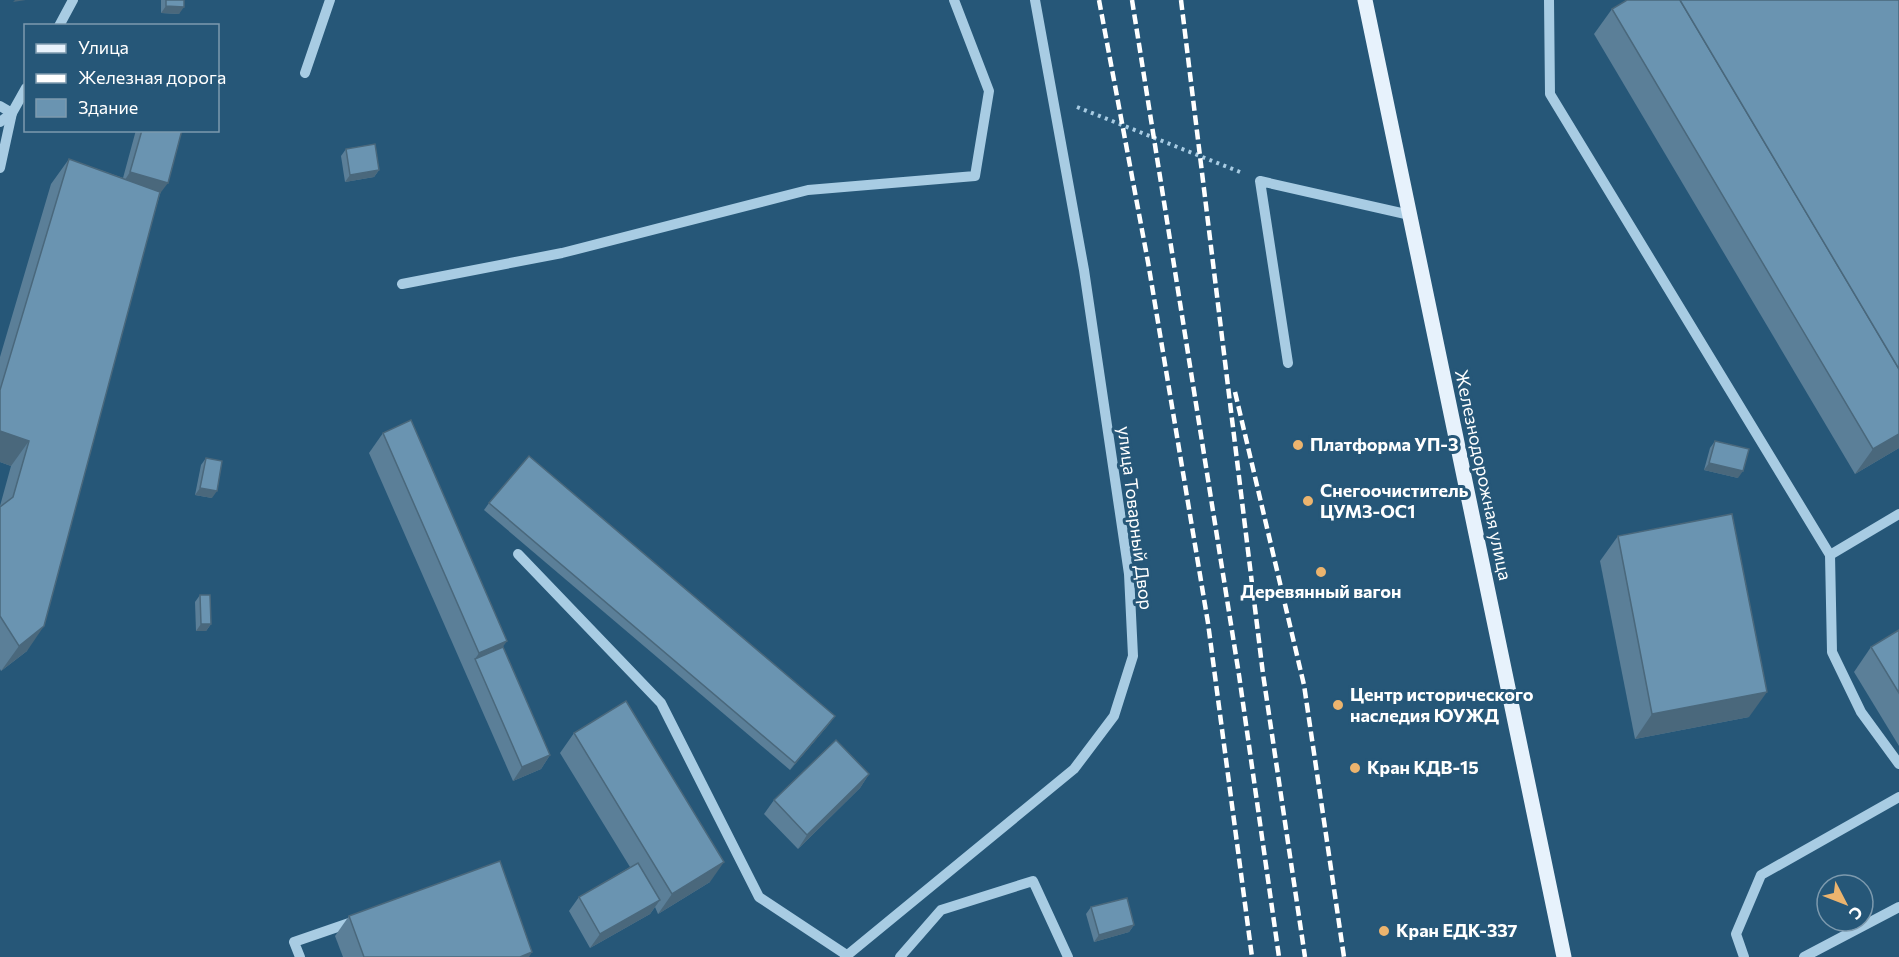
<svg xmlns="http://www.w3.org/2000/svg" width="1899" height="957" font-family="Commissioner,sans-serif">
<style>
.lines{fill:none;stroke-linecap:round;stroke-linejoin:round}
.path{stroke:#a8cce3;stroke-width:4;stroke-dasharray:3 4.5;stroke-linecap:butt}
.minor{stroke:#a8cce3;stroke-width:10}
.major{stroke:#e7f2fc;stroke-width:15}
.rail{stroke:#fff;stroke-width:4.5;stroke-dasharray:10 4.5;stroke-linecap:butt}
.wall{fill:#5b7f98}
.shaded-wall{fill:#4a687c}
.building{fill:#6a94b1;stroke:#4a687c;stroke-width:1.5}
.poi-dot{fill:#ecb46e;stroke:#265778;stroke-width:2}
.labels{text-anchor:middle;stroke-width:6;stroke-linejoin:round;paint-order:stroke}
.poi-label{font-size:18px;font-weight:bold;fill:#fff;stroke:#265778;text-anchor:start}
.street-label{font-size:18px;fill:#fff;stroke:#265778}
</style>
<rect width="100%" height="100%" fill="#265778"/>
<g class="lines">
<!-- path -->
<path class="path" d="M 1077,107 L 1240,172"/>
<!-- minor -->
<g class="minor">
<path d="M 1549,0 L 1550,94 L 1830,555 L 1899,514"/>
<path d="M 59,26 L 73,0"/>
<path d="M 305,73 L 330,0"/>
<path d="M 0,106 L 12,113 L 0,168"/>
<path d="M 0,122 L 12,113 L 26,88"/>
<path d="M 402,284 L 562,253 L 808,190 L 975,176 L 989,91 L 954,0"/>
<path d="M 1288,363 L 1260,181 L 1410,215"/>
<path d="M 518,554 L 661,703 L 759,897 L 848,956"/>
<path d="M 1830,555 L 1832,652 L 1861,712 L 1899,764"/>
<path d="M 300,957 L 294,942 L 355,921"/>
<path d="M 845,957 L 1074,769 L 1114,716 L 1133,656 L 1129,574 L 1084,270 L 1035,0"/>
<path d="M 900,957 L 941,910 L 1033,881 L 1068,957"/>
<path d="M 1744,957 L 1736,934 L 1761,875 L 1899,797"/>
<path d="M 1804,957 L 1899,907"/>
</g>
<!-- major -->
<path class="major" d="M 1365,0 L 1564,957"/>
<!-- rail -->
<g class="rail">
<path d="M 1099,0 L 1148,262 L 1208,623 L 1252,957"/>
<path d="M 1132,0 L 1239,675 L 1279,957"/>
<path d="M 1181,0 L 1263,674 L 1305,957"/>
<path d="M 1235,392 L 1304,685 L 1344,957"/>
</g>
</g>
<!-- wall -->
<g class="wall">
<path d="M 161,0 L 184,0 L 179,14 L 161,13 Z"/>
<path d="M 1612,9 L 1899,448 L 1855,474 L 1594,34 Z"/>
<path d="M 136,130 L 182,130 L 160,194 L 27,651 L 1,671 L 0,669 L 0,506 L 11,466 L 0,462 L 0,357 L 51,184 L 69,159 L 123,178 Z"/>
<path d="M 346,149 L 379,170 L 374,177 L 345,182 L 341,156 Z"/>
<path d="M 383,433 L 503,647 L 550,755 L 541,769 L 513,781 L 369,453 Z"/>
<path d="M 1715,441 L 1738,478 L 1704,470 L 1710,448 Z"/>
<path d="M 206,458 L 212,498 L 195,495 L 201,465 Z"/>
<path d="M 489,503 L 830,723 L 790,770 L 484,510 Z"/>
<path d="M 1618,536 L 1749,717 L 1635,739 L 1600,561 Z"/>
<path d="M 200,595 L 211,624 L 206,631 L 196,631 L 195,602 Z"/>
<path d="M 1899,630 L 1899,746 L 1854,672 L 1871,647 Z"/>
<path d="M 574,733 L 710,882 L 658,914 L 655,907 L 650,914 L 590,948 L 569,911 L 579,897 L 630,867 L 560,753 Z"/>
<path d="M 869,774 L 860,788 L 798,849 L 764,814 L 774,800 Z"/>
<path d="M 1091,907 L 1134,925 L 1129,932 L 1094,942 L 1086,914 Z"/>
<path d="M 349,916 L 529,957 L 343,957 L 335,936 Z"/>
</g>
<!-- shaded-wall -->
<g class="shaded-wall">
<path d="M 15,0 L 26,0 L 13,2 Z"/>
<path d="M 166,6 L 184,7 L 179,14 L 161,13 Z"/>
<path d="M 379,170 L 374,177 L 345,182 L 350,175 Z"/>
<path d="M 130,172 L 168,183 L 158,196 L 121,186 Z"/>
<path d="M 0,431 L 29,441 L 11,466 L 0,462 Z"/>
<path d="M 1899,434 L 1899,448 L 1855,474 L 1873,449 Z"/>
<path d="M 1709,463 L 1743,471 L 1738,478 L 1704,470 Z"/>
<path d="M 200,488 L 217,491 L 212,498 L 195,495 Z"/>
<path d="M 201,624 L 211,624 L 206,631 L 196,631 Z"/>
<path d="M 44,626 L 27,651 L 1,671 L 19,646 Z"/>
<path d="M 507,641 L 493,661 L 475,659 L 479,653 Z"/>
<path d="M 1767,692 L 1749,717 L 1635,739 L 1652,714 Z"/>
<path d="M 835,716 L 830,723 L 790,770 L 795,763 Z"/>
<path d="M 550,755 L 541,769 L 513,781 L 522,767 Z"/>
<path d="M 869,774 L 860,788 L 798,849 L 807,835 Z"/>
<path d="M 724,862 L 710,882 L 658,914 L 672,894 Z"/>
<path d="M 660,900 L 650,914 L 590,948 L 600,934 Z"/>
<path d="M 1134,925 L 1129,932 L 1094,942 L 1099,935 Z"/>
<path d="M 532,952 L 529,957 L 520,957 Z"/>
</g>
<!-- building -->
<g class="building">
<path d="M 166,0 L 184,0 L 184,7 L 166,6 Z"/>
<path d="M 1627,0 L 1680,0 L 1899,369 L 1899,434 L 1873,449 L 1612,9 Z"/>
<path d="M 1680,0 L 1899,0 L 1899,369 Z"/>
<path d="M 142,130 L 182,130 L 168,183 L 130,172 Z"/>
<path d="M 375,144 L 379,170 L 350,175 L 346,149 Z"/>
<path d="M 69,159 L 160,192 L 44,626 L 19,646 L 0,616 L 0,507 L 13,497 L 29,441 L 0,431 L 0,390 Z"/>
<path d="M 411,420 L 507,641 L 479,653 L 383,433 Z"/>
<path d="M 1715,441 L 1749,449 L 1743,471 L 1709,463 Z"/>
<path d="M 529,456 L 835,716 L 795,763 L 489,503 Z"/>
<path d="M 206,458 L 222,461 L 217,491 L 200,488 Z"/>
<path d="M 1732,514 L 1767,692 L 1652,714 L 1618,536 Z"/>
<path d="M 200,595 L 210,595 L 211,624 L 201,624 Z"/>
<path d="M 1899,630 L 1899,693 L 1871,647 Z"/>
<path d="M 503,647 L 550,755 L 522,767 L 475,659 Z"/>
<path d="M 626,701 L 724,862 L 672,894 L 574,733 Z"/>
<path d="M 836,740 L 869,774 L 807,835 L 774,800 Z"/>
<path d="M 500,861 L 532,952 L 520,957 L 364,957 L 349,916 Z"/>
<path d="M 638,863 L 660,900 L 600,934 L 579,897 Z"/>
<path d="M 1127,898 L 1134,925 L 1099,935 L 1091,907 Z"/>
</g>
<!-- markers -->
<g class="poi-dot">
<circle cx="1298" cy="445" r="6"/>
<circle cx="1308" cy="501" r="6"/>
<circle cx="1321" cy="572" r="6"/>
<circle cx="1338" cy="705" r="6"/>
<circle cx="1355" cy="768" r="6"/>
<circle cx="1384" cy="931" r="6"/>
</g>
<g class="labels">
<!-- poi labels -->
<g class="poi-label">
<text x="1310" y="451">Платформа УП-3</text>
<text x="1320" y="497">Снегоочиститель<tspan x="1320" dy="21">ЦУМ3-ОС1</tspan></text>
<text x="1321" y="598" text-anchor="middle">Деревянный вагон</text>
<text x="1350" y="701">Центр исторического<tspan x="1350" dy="21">наследия ЮУЖД</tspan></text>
<text x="1367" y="774">Кран КДВ-15</text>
<text x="1396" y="937">Кран ЕДК-337</text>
</g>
<!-- street labels -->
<g class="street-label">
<text transform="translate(1483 475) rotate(78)" y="6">Железнодорожная улица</text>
<text transform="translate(1135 518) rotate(83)" y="6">улица Товарный Двор</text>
</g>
</g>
<!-- legend -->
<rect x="24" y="24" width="195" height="108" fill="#265778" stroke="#7d9aae" stroke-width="1.5"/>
<rect x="36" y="44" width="30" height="9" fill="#e7f2fc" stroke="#7d9aae" stroke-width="1.5"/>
<text x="78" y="54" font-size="18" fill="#ffffff">Улица</text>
<rect x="36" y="74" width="30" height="9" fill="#ffffff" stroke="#7d9aae" stroke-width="1.5"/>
<text x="78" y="84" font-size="18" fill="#ffffff">Железная дорога</text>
<rect x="36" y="99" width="30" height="18" fill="#6a94b1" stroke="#7d9aae" stroke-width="1.5"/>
<text x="78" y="114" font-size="18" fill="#ffffff">Здание</text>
<!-- north arrow -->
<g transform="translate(1845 903) rotate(132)"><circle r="28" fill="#265778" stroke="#7d9aae" stroke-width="1.5"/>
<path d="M0-4.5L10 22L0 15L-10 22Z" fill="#ecb46e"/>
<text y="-9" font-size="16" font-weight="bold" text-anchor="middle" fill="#ffffff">С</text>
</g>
</svg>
